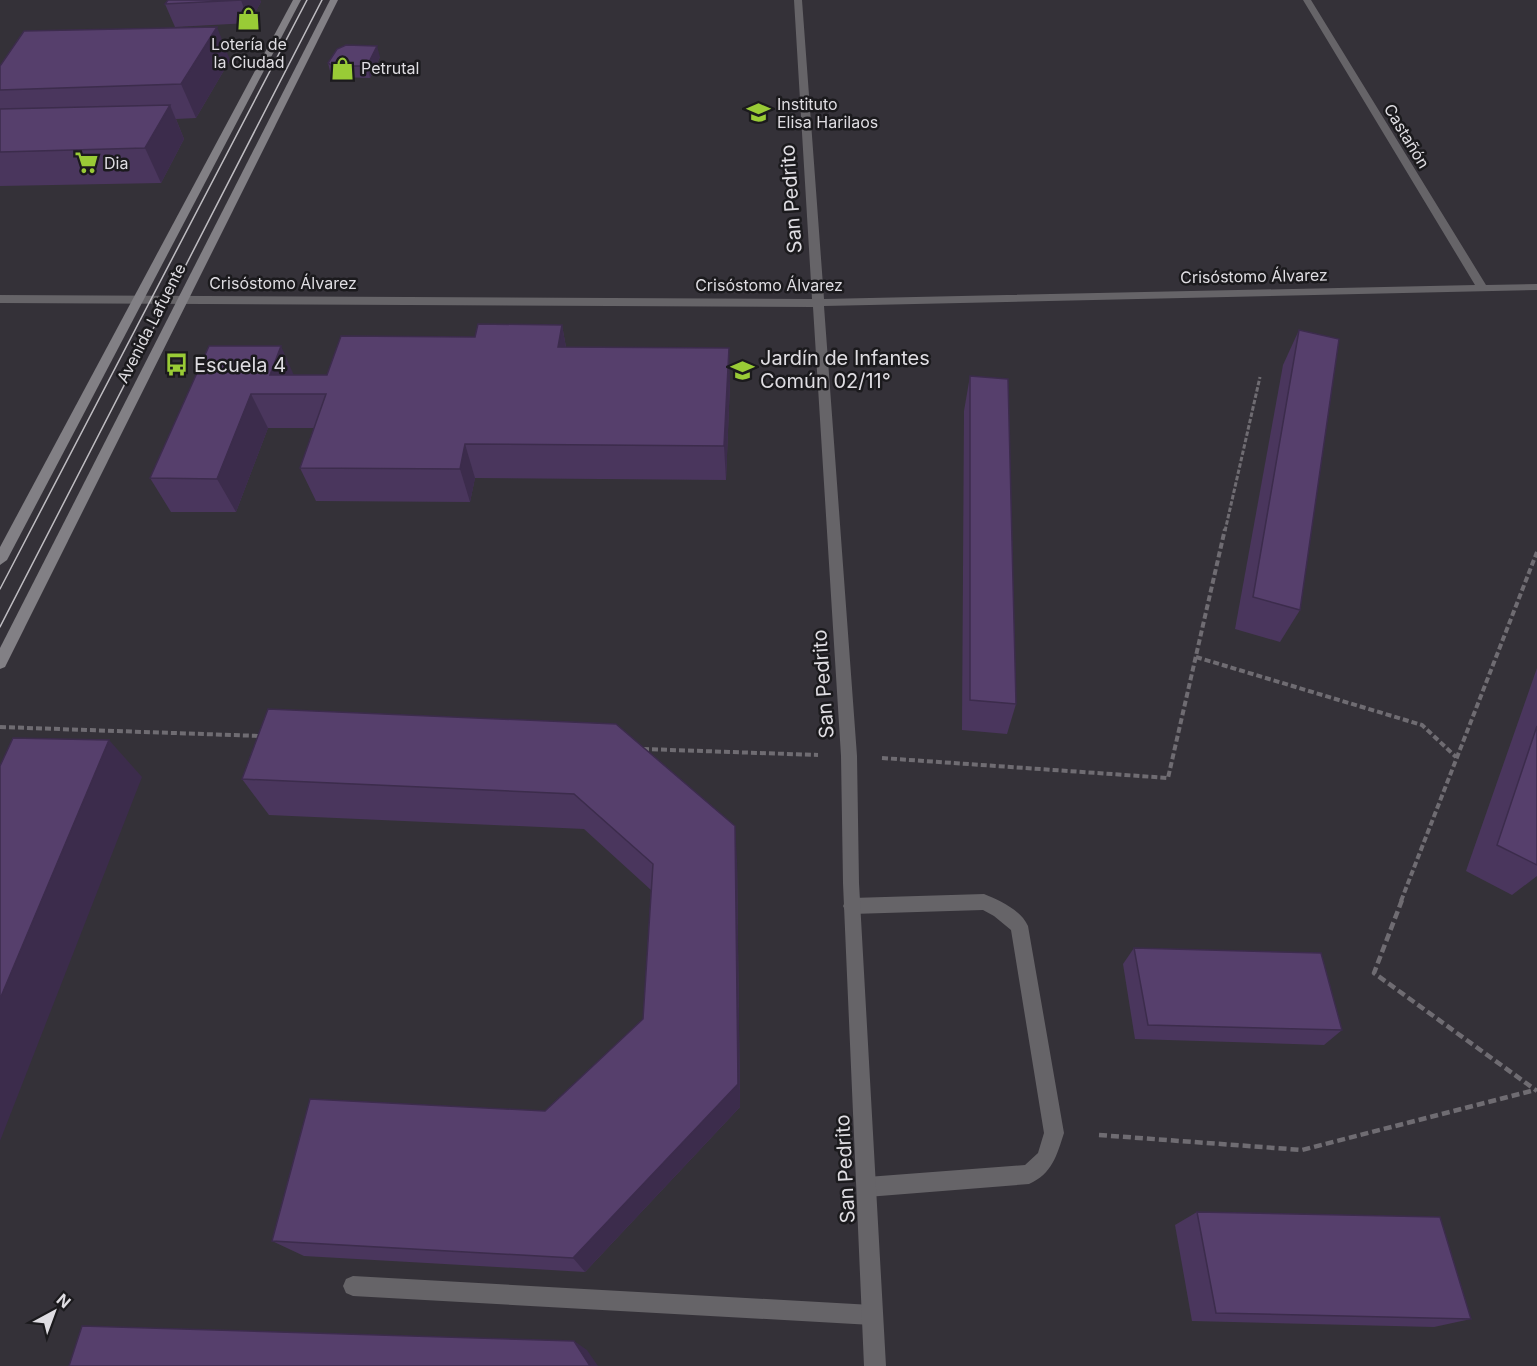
<svg xmlns="http://www.w3.org/2000/svg" width="1537" height="1366" font-family="Inter,sans-serif">
<style>
.lines{fill:none;stroke-linecap:round;stroke-linejoin:round}
.path-far2{stroke:#6f6c72;stroke-width:3;stroke-dasharray:4.5 2;stroke-linecap:butt}
.path-far1{stroke:#6f6c72;stroke-width:4;stroke-dasharray:6 3;stroke-linecap:butt}
.path{stroke:#6f6c72;stroke-width:4.5;stroke-dasharray:8 4;stroke-linecap:butt}
.service{fill:#666468;fill-rule:evenodd}
.minor{fill:#666468;fill-rule:evenodd}
.secondary{fill:#828085;fill-rule:evenodd}
.tram{stroke:#bebcc1;stroke-width:1.5}
.wall{fill:#4a365d}
.shaded-wall{fill:#3c2c4c}
.building{fill:#563f6c;stroke:#3c2c4c;stroke-width:1.5}
.labels{text-anchor:middle;stroke-width:5;stroke-linejoin:round;paint-order:stroke}
.far-poi-label{font-size:16px;fill:#dfdde2;stroke:#1b1a1d;text-anchor:start}
.far-street-label{font-size:16px;fill:#dfdde2;stroke:#1b1a1d}
.street-label{font-size:20px;fill:#dfdde2;stroke:#1b1a1d}
.poi-label{font-size:20px;fill:#dfdde2;stroke:#1b1a1d;text-anchor:start}
</style>
<rect width="100%" height="100%" fill="#343138"/>
<g class="lines">
<!-- path-far2 -->
<path class="path-far2" d="M 1225,531 L 1260,377"/>
<!-- path-far1 -->
<g class="path-far1">
<path d="M 1196,657 L 1422,725 L 1456,757"/>
<path d="M 0,727 L 260,736"/>
<path d="M 643,749 L 818,755"/>
<path d="M 882,758 L 1168,778 L 1225,529"/>
<path d="M 1401,901 L 1537,552"/>
</g>
<!-- path -->
<g class="path">
<path d="M 1402,900 L 1374,973 L 1537,1091"/>
<path d="M 1099,1135 L 1302,1150 L 1535,1090"/>
</g>
<!-- service -->
<g class="service">
<path d="M 984,894 C 999,900 1021,910 1028,926 L 1064,1133 C 1057,1155 1052,1174 1029,1184 L 867,1197 L 860,1194 L 857,1187 L 860,1180 L 867,1177 L 1025,1165 L 1038,1153 L 1044,1133 L 1011,930 L 994,916 L 983,910 L 852,914 L 846,912 L 843,906 L 846,900 L 852,898 Z"/>
<path d="M 353,1276 L 872,1305 L 879,1308 L 882,1315 L 879,1322 L 872,1325 L 353,1296 L 346,1293 L 343,1286 L 346,1279 Z"/>
</g>
<!-- minor -->
<path class="minor" d="M 794,0 L 802,0 L 824,299 L 1475,285 L 1303,0 L 1311,0 L 1486,285 L 1537,284 L 1537,290 L 824,306 L 857,756 L 859,883 L 886,1366 L 864,1366 L 843,883 L 841,756 L 813,307 L 0,303 L 0,295 L 812,299 Z"/>
<!-- secondary -->
<g class="secondary">
<path d="M 293,0 L 301,0 L 7,560 L 0,565 L 0,547 Z"/>
<path d="M 330,0 L 338,0 L 7,663 L 5,667 L 0,669 L 0,648 Z"/>
</g>
<!-- tram -->
<g class="tram">
<path d="M 0,589 L 307,0"/>
<path d="M 0,627 L 322,0"/>
</g>
</g>
<!-- wall -->
<g class="wall">
<path d="M 168,0 L 260,0 L 261,2 L 249,23 L 175,27 L 165,4 Z"/>
<path d="M 380,57 L 370,78 L 337,77 L 331,75 L 328,63 Z"/>
<path d="M 230,60 L 196,118 L 176,119 L 184,139 L 161,183 L 0,186 L 0,66 Z"/>
<path d="M 562,325 L 566,347 L 730,383 L 726,480 L 475,478 L 470,502 L 316,501 L 300,468 L 314,428 L 268,428 L 236,512 L 171,512 L 150,478 L 209,346 L 294,375 L 327,375 L 475,337 Z"/>
<path d="M 1299,330 L 1300,610 L 1280,642 L 1235,629 L 1283,365 Z"/>
<path d="M 970,376 L 1016,704 L 1007,734 L 962,730 L 964,411 Z"/>
<path d="M 1537,668 L 1537,876 L 1512,895 L 1466,871 Z"/>
<path d="M 616,724 L 737,860 L 740,1107 L 585,1272 L 304,1256 L 272,1241 L 545,1111 L 643,1019 L 651,890 L 584,829 L 269,815 L 242,779 Z"/>
<path d="M 1134,948 L 1342,1030 L 1324,1045 L 1135,1039 L 1123,964 Z"/>
<path d="M 1197,1212 L 1471,1319 L 1434,1327 L 1192,1321 L 1175,1225 Z"/>
</g>
<!-- shaded-wall -->
<g class="shaded-wall">
<path d="M 241,0 L 260,0 L 261,2 L 249,23 Z"/>
<path d="M 217,27 L 230,60 L 196,118 L 181,84 Z"/>
<path d="M 377,46 L 380,57 L 370,78 L 367,66 Z"/>
<path d="M 170,105 L 184,139 L 161,183 L 145,148 Z"/>
<path d="M 562,325 L 568,359 L 558,347 Z"/>
<path d="M 281,346 L 296,380 L 270,375 Z"/>
<path d="M 729,348 L 730,383 L 726,480 L 724,446 Z"/>
<path d="M 251,394 L 268,428 L 236,512 L 217,479 Z"/>
<path d="M 465,444 L 475,478 L 470,502 L 460,469 Z"/>
<path d="M 109,740 L 142,777 L 0,1141 L 0,999 Z"/>
<path d="M 735,826 L 737,860 L 740,1107 L 585,1272 L 573,1258 Z"/>
<path d="M 574,1341 L 587,1350 L 598,1366 L 590,1366 Z"/>
</g>
<!-- building -->
<g class="building">
<path d="M 168,0 L 242,0 L 165,4 Z"/>
<path d="M 217,27 L 181,84 L 0,90 L 0,66 L 24,31 Z"/>
<path d="M 346,45 L 377,46 L 367,66 L 333,66 L 328,63 L 337,49 Z"/>
<path d="M 170,105 L 145,148 L 0,152 L 0,109 Z"/>
<path d="M 478,324 L 562,325 L 558,347 L 729,348 L 724,446 L 465,444 L 460,469 L 300,468 L 326,394 L 251,394 L 217,479 L 150,478 L 209,346 L 281,346 L 270,375 L 327,375 L 341,336 L 475,337 Z"/>
<path d="M 1299,330 L 1339,339 L 1300,610 L 1253,597 Z"/>
<path d="M 970,376 L 1008,379 L 1016,704 L 970,700 Z"/>
<path d="M 268,709 L 616,724 L 735,826 L 738,1084 L 573,1258 L 272,1241 L 310,1099 L 545,1111 L 643,1019 L 653,864 L 574,794 L 242,779 Z"/>
<path d="M 1537,726 L 1537,865 L 1497,845 Z"/>
<path d="M 13,738 L 109,740 L 0,999 L 0,766 Z"/>
<path d="M 1134,948 L 1321,953 L 1342,1030 L 1148,1025 Z"/>
<path d="M 1197,1212 L 1440,1217 L 1471,1319 L 1216,1313 Z"/>
<path d="M 82,1326 L 574,1341 L 590,1366 L 69,1366 Z"/>
</g>
<!-- icons -->
<defs>
<symbol id="shop-bare" viewBox="-9 -9 18 18"><path d="M-5-2.5h2.3a2.7 3.5 0 0 1 5.4 0H5L5.5 6h-11ZM-1.5-2.5h3a1.5 2.3 0 0 0-3 0Z" fill="#99cb36" stroke="#1b1a1d" stroke-width="2.5" paint-order="stroke"/></symbol>
<symbol id="school-bare" viewBox="-9 -9 18 18"><path d="M0-5L7-2L0 1L-7-2ZM-4 1L0 2.5L4 1V4Q0 6-4 4Z" fill="#99cb36" stroke="#1b1a1d" stroke-width="2.5" paint-order="stroke"/></symbol>
<symbol id="supermarket-bare" viewBox="-9 -9 18 18"><path d="M-6-5.5h2.5l.6 2H6L4.5 2H-2.5L-4.4-4H-6ZM-1.5 3.2a1.3 1.3 0 1 0 .1 0ZM3 3.2a1.3 1.3 0 1 0 .1 0Z" fill="#99cb36" stroke="#1b1a1d" stroke-width="2.5" paint-order="stroke"/></symbol>
<symbol id="bus-bare" viewBox="-9 -9 18 18"><path d="M-5-6H5V4H4V6H2V4H-2V6H-4V4H-5ZM-3.5-4V0h7V-4ZM-3.5 1.2v1.5H-2V1.2ZM2 1.2v1.5H3.5V1.2Z" fill="#99cb36" stroke="#1b1a1d" stroke-width="2.5" paint-order="stroke"/></symbol>
</defs>
<g fill-rule="evenodd">
<use href="#shop-bare" x="232" y="2" width="33" height="33"/>
<use href="#shop-bare" x="326" y="52" width="33" height="33"/>
<use href="#school-bare" x="742" y="96" width="33" height="33"/>
<use href="#supermarket-bare" x="70" y="146" width="33" height="33"/>
<use href="#bus-bare" x="160" y="348" width="33" height="33"/>
<use href="#school-bare" x="726" y="354" width="33" height="33"/>
</g>
<g class="labels">
<!-- far-poi labels -->
<g class="far-poi-label">
<text x="249" y="50" text-anchor="middle">Lotería de<tspan x="249" dy="18">la Ciudad</tspan></text>
<text x="361" y="74">Petrutal</text>
<text x="777" y="110">Instituto<tspan x="777" dy="18">Elisa Harilaos</tspan></text>
<text x="104" y="169">Dia</text>
</g>
<!-- far-street labels -->
<g class="far-street-label">
<text transform="translate(1407 136) rotate(59)" y="6">Castañón</text>
<text transform="translate(1254 276) rotate(-1)" y="6">Crisóstomo Álvarez</text>
<text x="283" y="289">Crisóstomo Álvarez</text>
<text x="769" y="291">Crisóstomo Álvarez</text>
<text transform="translate(151 323) rotate(-63)" y="6">Avenida Lafuente</text>
</g>
<!-- street labels -->
<g class="street-label">
<text transform="translate(791 199) rotate(-94)" y="7">San Pedrito</text>
<text transform="translate(823 684) rotate(-94)" y="7">San Pedrito</text>
<text transform="translate(845 1169) rotate(-93)" y="7">San Pedrito</text>
</g>
<!-- poi labels -->
<g class="poi-label">
<text x="760" y="365">Jardín de Infantes<tspan x="760" dy="23">Común 02/11°</tspan></text>
<text x="194" y="372">Escuela 4</text>
</g>
</g>
<!-- north arrow -->
<g transform="translate(54 1312) rotate(41)" stroke="#1b1a1d" stroke-width="4.5" paint-order="stroke">
<path d="M0-4.5L10 22L0 15L-10 22Z" fill="#dfdde2"/>
<text y="-9" font-size="16" font-weight="bold" text-anchor="middle" fill="#dfdde2">N</text>
</g>
</svg>
